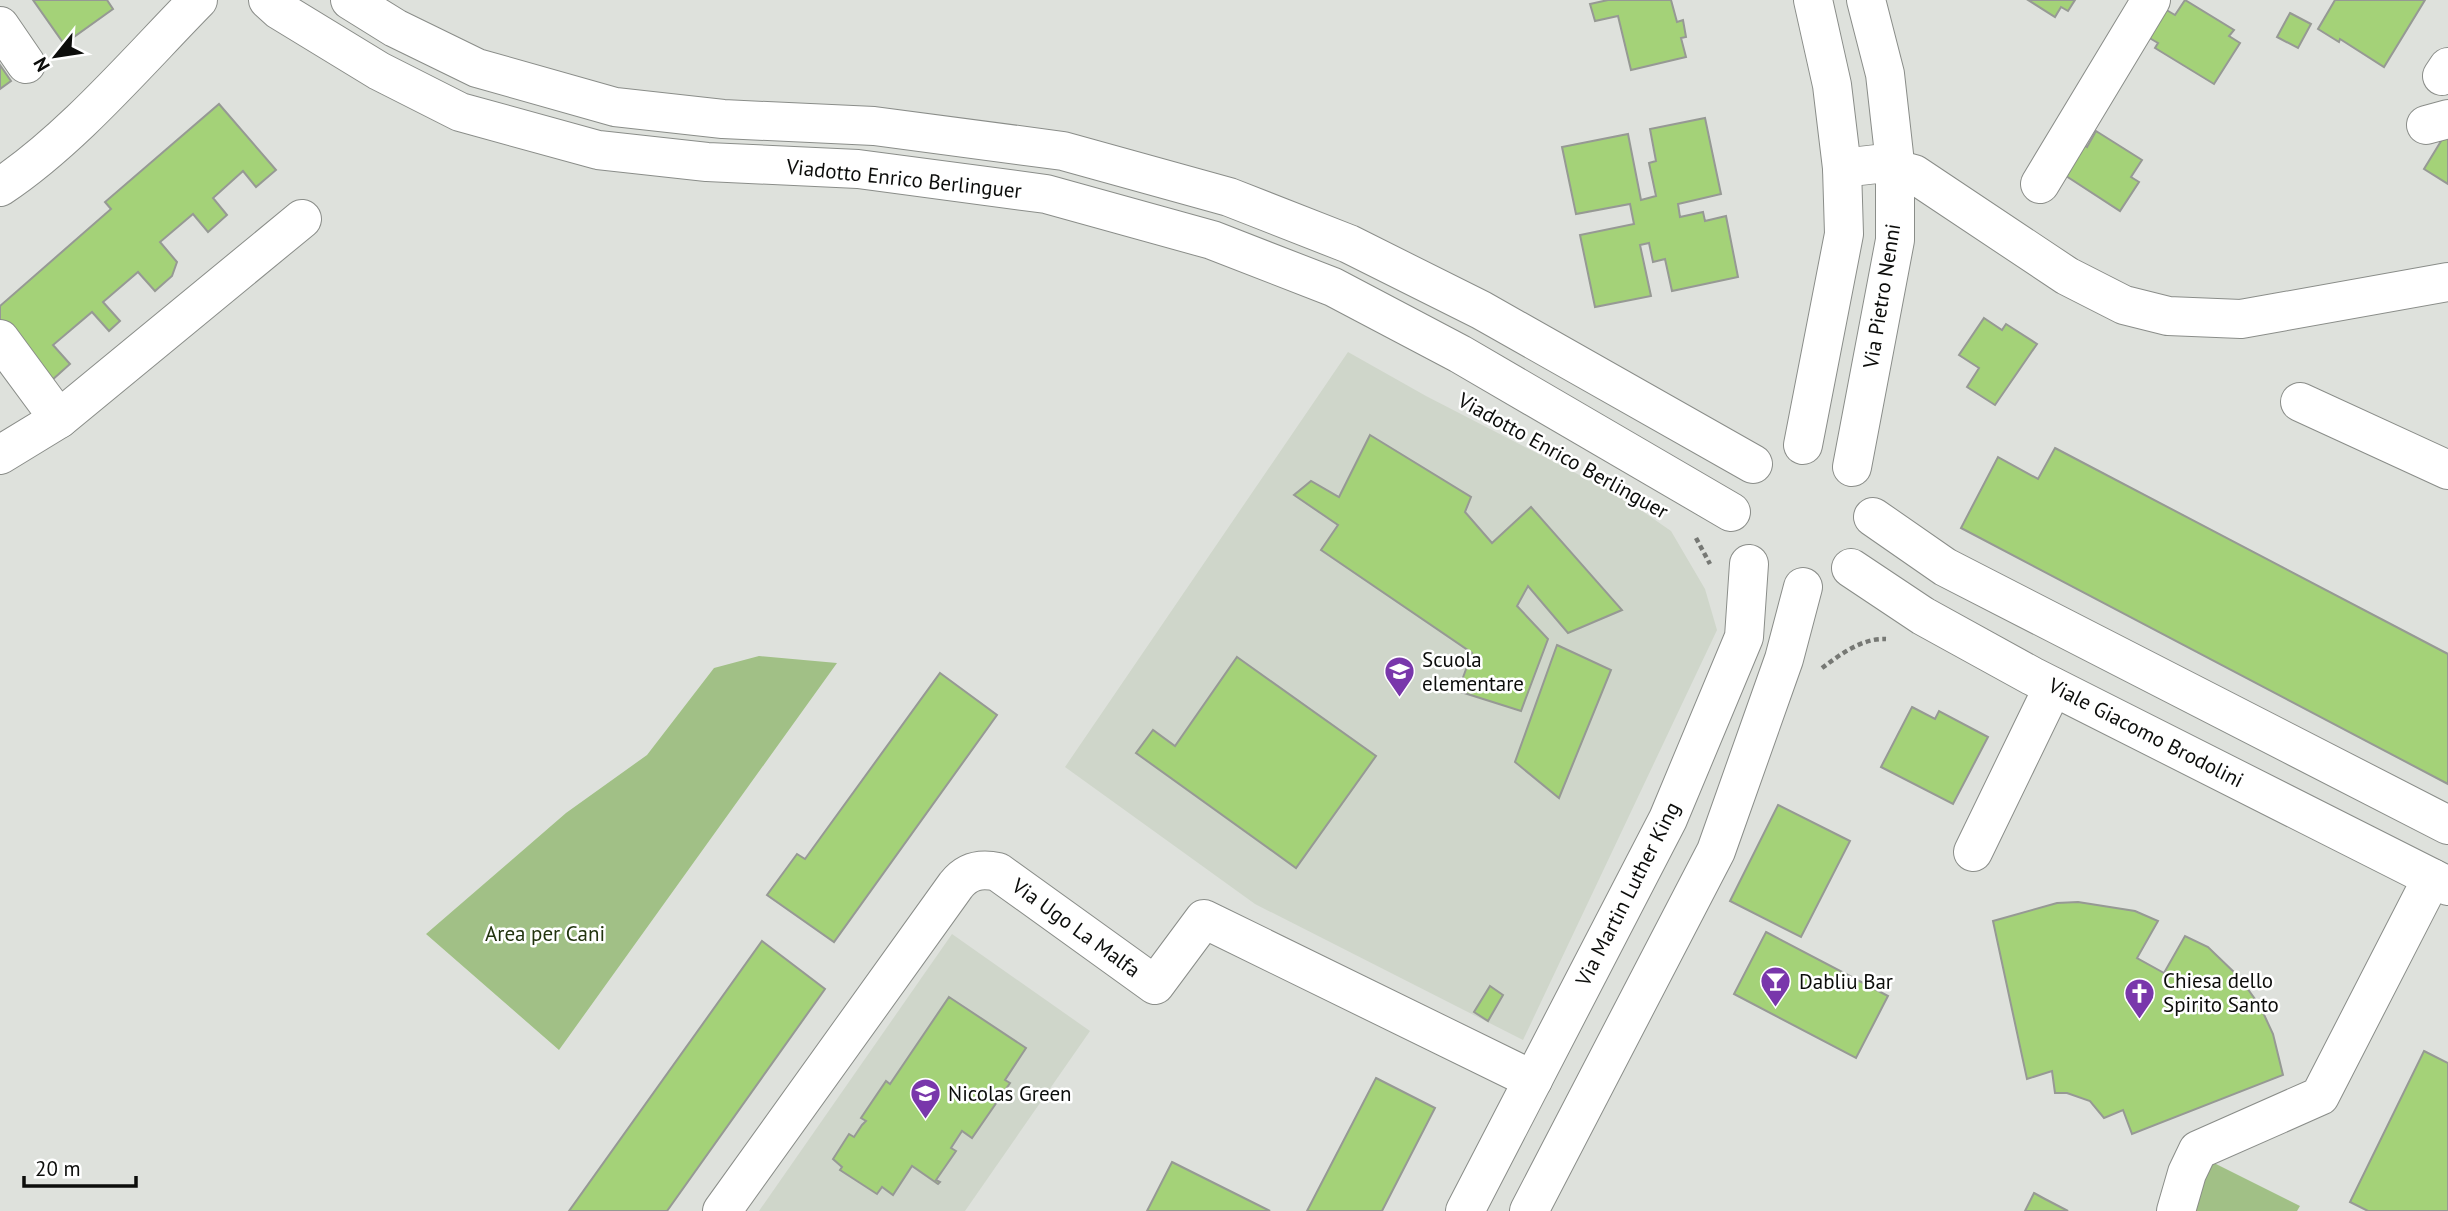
<svg xmlns="http://www.w3.org/2000/svg" width="2448" height="1211" font-family="'PT Sans',sans-serif">
<style>
.built{fill:#cfd6ca}
.green{fill:#a1c086}
.building{fill:#a4d278;stroke:#969994;stroke-width:2}
.lines{fill:none;stroke-linecap:round;stroke-linejoin:round}
.minor-casing{stroke:#8a8d89;stroke-width:40}
.path{stroke:#767874;stroke-width:4.5;stroke-dasharray:5 3.5;stroke-linecap:butt}
.minor{stroke:#fff;stroke-width:38}
.labels{text-anchor:middle;stroke-width:5;stroke-linejoin:round;paint-order:stroke}
.street-label{font-size:21px;fill:#0c0d0b;stroke:#fff}
.poi-label{font-size:21px;fill:#0c0d0b;stroke:#fff;text-anchor:start}
.park-label{font-size:21px;fill:#22340f;stroke:#fff}
</style>
<rect width="100%" height="100%" fill="#dee1dc"/>
<!-- built -->
<g class="built">
<path d="M 1348,352 L 1426,396 L 1622,497 L 1671,531 L 1705,589 L 1717,630 L 1523,1040 L 1255,904 L 1065,767 Z"/>
<path d="M 952,934 L 1090,1031 L 965,1211 L 759,1211 Z"/>
</g>
<!-- green -->
<g class="green">
<path d="M 759,656 L 837,663 L 559,1050 L 426,934 L 566,813 L 647,755 L 714,668 Z"/>
<path d="M 2208,1160 L 2300,1206 L 2297,1211 L 2182,1211 Z"/>
</g>
<!-- building -->
<g class="building">
<path d="M 33,0 L 107,0 L 113,9 L 64,44 Z"/>
<path d="M 1608,0 L 1671,0 L 1677,22 L 1683,20 L 1686,37 L 1681,38 L 1686,57 L 1631,70 L 1618,16 L 1595,21 L 1590,4 Z"/>
<path d="M 2028,0 L 2075,0 L 2068,11 L 2061,7 L 2055,17 Z"/>
<path d="M 2185,0 L 2234,30 L 2229,36 L 2240,43 L 2214,84 L 2155,48 L 2158,43 L 2146,36 L 2163,8 L 2175,15 Z"/>
<path d="M 2335,0 L 2425,0 L 2384,67 L 2340,39 L 2339,42 L 2318,29 Z"/>
<path d="M 2290,13 L 2311,24 L 2298,48 L 2277,37 Z"/>
<path d="M 0,65 L 11,81 L 0,89 Z"/>
<path d="M 219,104 L 276,170 L 256,187 L 243,171 L 213,198 L 227,215 L 208,232 L 193,214 L 160,242 L 177,262 L 172,276 L 155,291 L 138,272 L 103,302 L 120,321 L 109,331 L 92,312 L 53,345 L 70,364 L 51,381 L 0,322 L 0,306 L 111,209 L 105,202 Z"/>
<path d="M 1705,118 L 1721,194 L 1678,204 L 1680,217 L 1703,212 L 1705,221 L 1726,216 L 1738,277 L 1672,291 L 1665,259 L 1653,262 L 1649,243 L 1640,245 L 1651,296 L 1595,307 L 1580,235 L 1634,224 L 1630,204 L 1576,214 L 1562,147 L 1628,134 L 1641,200 L 1656,196 L 1649,163 L 1656,161 L 1650,129 Z"/>
<path d="M 2096,131 L 2142,160 L 2131,177 L 2139,182 L 2120,211 L 2060,172 L 2080,142 L 2087,147 Z"/>
<path d="M 2446,133 L 2448,133 L 2448,184 L 2424,169 Z"/>
<path d="M 1984,318 L 2002,330 L 2006,324 L 2037,344 L 1995,405 L 1967,387 L 1979,368 L 1959,355 Z"/>
<path d="M 1370,435 L 1471,497 L 1465,512 L 1492,543 L 1531,507 L 1622,610 L 1568,633 L 1528,586 L 1517,606 L 1548,639 L 1521,711 L 1458,691 L 1472,653 L 1321,550 L 1338,525 L 1294,495 L 1311,481 L 1339,497 Z"/>
<path d="M 2055,448 L 2448,654 L 2448,784 L 1961,528 L 1998,457 L 2038,479 Z"/>
<path d="M 1557,645 L 1611,670 L 1559,798 L 1515,762 Z"/>
<path d="M 1237,657 L 1376,756 L 1296,868 L 1136,753 L 1153,730 L 1175,746 Z"/>
<path d="M 940,673 L 997,715 L 834,942 L 767,895 L 797,854 L 805,859 Z"/>
<path d="M 1912,707 L 1935,719 L 1939,711 L 1988,737 L 1953,804 L 1881,767 Z"/>
<path d="M 1778,805 L 1850,841 L 1801,937 L 1730,901 Z"/>
<path d="M 2078,902 L 2135,911 L 2158,921 L 2137,958 L 2164,973 L 2185,936 L 2208,947 L 2239,977 L 2260,1006 L 2273,1034 L 2283,1075 L 2132,1134 L 2123,1110 L 2104,1118 L 2090,1101 L 2067,1093 L 2055,1093 L 2052,1071 L 2027,1079 L 1993,921 L 2057,903 Z"/>
<path d="M 1766,932 L 1888,996 L 1856,1058 L 1734,994 Z"/>
<path d="M 762,941 L 825,989 L 667,1211 L 569,1211 Z"/>
<path d="M 1490,986 L 1503,995 L 1488,1021 L 1474,1012 Z"/>
<path d="M 949,997 L 1026,1048 L 1005,1080 L 1010,1083 L 972,1138 L 962,1131 L 951,1148 L 956,1151 L 936,1180 L 940,1182 L 938,1184 L 912,1166 L 893,1195 L 882,1187 L 877,1194 L 840,1170 L 842,1167 L 833,1159 L 849,1134 L 854,1137 L 862,1125 L 866,1121 L 861,1118 L 886,1081 L 890,1084 Z"/>
<path d="M 2424,1051 L 2448,1063 L 2448,1211 L 2368,1211 L 2350,1202 Z"/>
<path d="M 1376,1078 L 1435,1108 L 1382,1211 L 1307,1211 Z"/>
<path d="M 1172,1162 L 1270,1211 L 1147,1211 Z"/>
<path d="M 2034,1193 L 2045,1199 L 2068,1211 L 2025,1211 Z"/>
</g>
<g class="lines">
<defs>
<g id="minor">
<path d="M 268,0 L 279,10 L 379,71 L 460,112 L 598,150 L 707,162 L 858,169 L 1046,194 L 1212,240 L 1333,287 L 1460,354 L 1731,512"/>
<path d="M 350,0 L 395,28 L 477,68 L 615,107 L 723,119 L 874,126 L 1063,151 L 1229,197 L 1349,244 L 1481,310 L 1753,464"/>
<path d="M 0,26 L 26,64"/>
<path d="M 2442,76 L 2448,67"/>
<path d="M 2426,125 L 2448,119"/>
<path d="M 1842,168 L 1877,164 L 1914,174 L 2067,276 L 2124,305 L 2168,316 L 2241,319 L 2448,282"/>
<path d="M 2040,184 L 2151,0"/>
<path d="M 0,187 C 71,140 138,61 198,0"/>
<path d="M 0,339 L 59,419"/>
<path d="M 2300,402 L 2448,470"/>
<path d="M 1803,445 L 1844,234 L 1842,168 L 1832,85 L 1813,0"/>
<path d="M 0,455 L 59,419 L 302,219"/>
<path d="M 1852,467 L 1895,240 L 1895,163 L 1885,74 L 1866,0"/>
<path d="M 1873,517 L 1945,567 L 2448,825"/>
<path d="M 1851,568 L 1923,616 L 2032,676 L 2448,886"/>
<path d="M 1973,852 L 2053,687"/>
<path d="M 722,1211 L 956,885 C 967,871 980,868 998,872 L 1155,985 L 1204,919 L 1533,1080"/>
<path d="M 1465,1211 L 1668,819 L 1744,637 L 1749,564"/>
<path d="M 1529,1211 L 1716,851 L 1784,659 L 1803,587"/>
<path d="M 2176,1211 L 2187,1173 L 2198,1150 L 2320,1096 L 2432,878"/>
</g>
</defs>
<!-- minor casing -->
<use href="#minor" class="minor-casing"/>
<!-- path -->
<g class="path">
<path d="M 1696,538 L 1710,564"/>
<path d="M 1822,668 C 1841,654 1862,638 1886,639"/>
</g>
<!-- minor -->
<use href="#minor" class="minor"/>
</g>
<!-- icons -->
<defs>
<symbol id="school-pin" viewBox="-11 -11 22 30"><path d="M0 17L-7.5 6A9.5 9.5 0 1 1 7.5 6Z" fill="#7937ab" stroke="#fff"/><path d="M0-5L7-2L0 1L-7-2ZM-4 1L0 2.5L4 1V4Q0 6-4 4Z" fill="#fff"/></symbol>
<symbol id="bar-pin" viewBox="-11 -11 22 30"><path d="M0 17L-7.5 6A9.5 9.5 0 1 1 7.5 6Z" fill="#7937ab" stroke="#fff"/><path d="M-6-5H6L.8 .8V4.5H3.5V6h-7V4.5H-.8V.8Z" fill="#fff"/></symbol>
<symbol id="church-pin" viewBox="-11 -11 22 30"><path d="M0 17L-7.5 6A9.5 9.5 0 1 1 7.5 6Z" fill="#7937ab" stroke="#fff"/><path d="M-1.2-6h2.4v3.5h3.3v2.4h-3.3V6h-2.4V-.1h-3.3v-2.4h3.3Z" fill="#fff"/></symbol>
</defs>
<g fill-rule="evenodd">
<use href="#school-pin" x="1382" y="654" width="35" height="47"/>
<use href="#bar-pin" x="1758" y="964" width="35" height="47"/>
<use href="#church-pin" x="2122" y="976" width="35" height="47"/>
<use href="#school-pin" x="908" y="1076" width="35" height="47"/>
</g>
<g class="labels">
<!-- street labels -->
<g class="street-label">
<text transform="translate(904 179) rotate(6)" y="7">Viadotto Enrico Berlinguer</text>
<text transform="translate(1882 296) rotate(-81)" y="7">Via Pietro Nenni</text>
<text transform="translate(1563 456) rotate(29)" y="7">Viadotto Enrico Berlinguer</text>
<text transform="translate(2146 733) rotate(27)" y="7">Viale Giacomo Brodolini</text>
<text transform="translate(1628 894) rotate(-63)" y="7">Via Martin Luther King</text>
<text transform="translate(1076 928) rotate(36)" y="7">Via Ugo La Malfa</text>
</g>
<!-- poi labels -->
<g class="poi-label">
<text x="1422" y="667">Scuola<tspan x="1422" dy="24">elementare</tspan></text>
<text x="2163" y="988">Chiesa dello<tspan x="2163" dy="24">Spirito Santo</tspan></text>
<text x="1799" y="989">Dabliu Bar</text>
<text x="948" y="1101">Nicolas Green</text>
</g>
<!-- park labels -->
<g class="park-label">
<text x="545" y="941">Area per Cani</text>
</g>
</g>
<!-- north arrow -->
<g transform="translate(56 56) rotate(240)" stroke="#ffffff" stroke-width="5" paint-order="stroke">
<path d="M0-5L12 26L0 18L-12 26Z" fill="#0c0d0b"/>
<text y="-10" font-size="19" font-weight="bold" text-anchor="middle" fill="#0c0d0b">N</text>
</g>
<!-- scale -->
<path d="M24 1176v10h112v-10" fill="none" stroke="#0c0d0b" stroke-width="3.5"/>
<text x="35" y="1176" font-size="21" fill="#0c0d0b" stroke="#ffffff" stroke-width="5" paint-order="stroke">20 m</text>
</svg>
